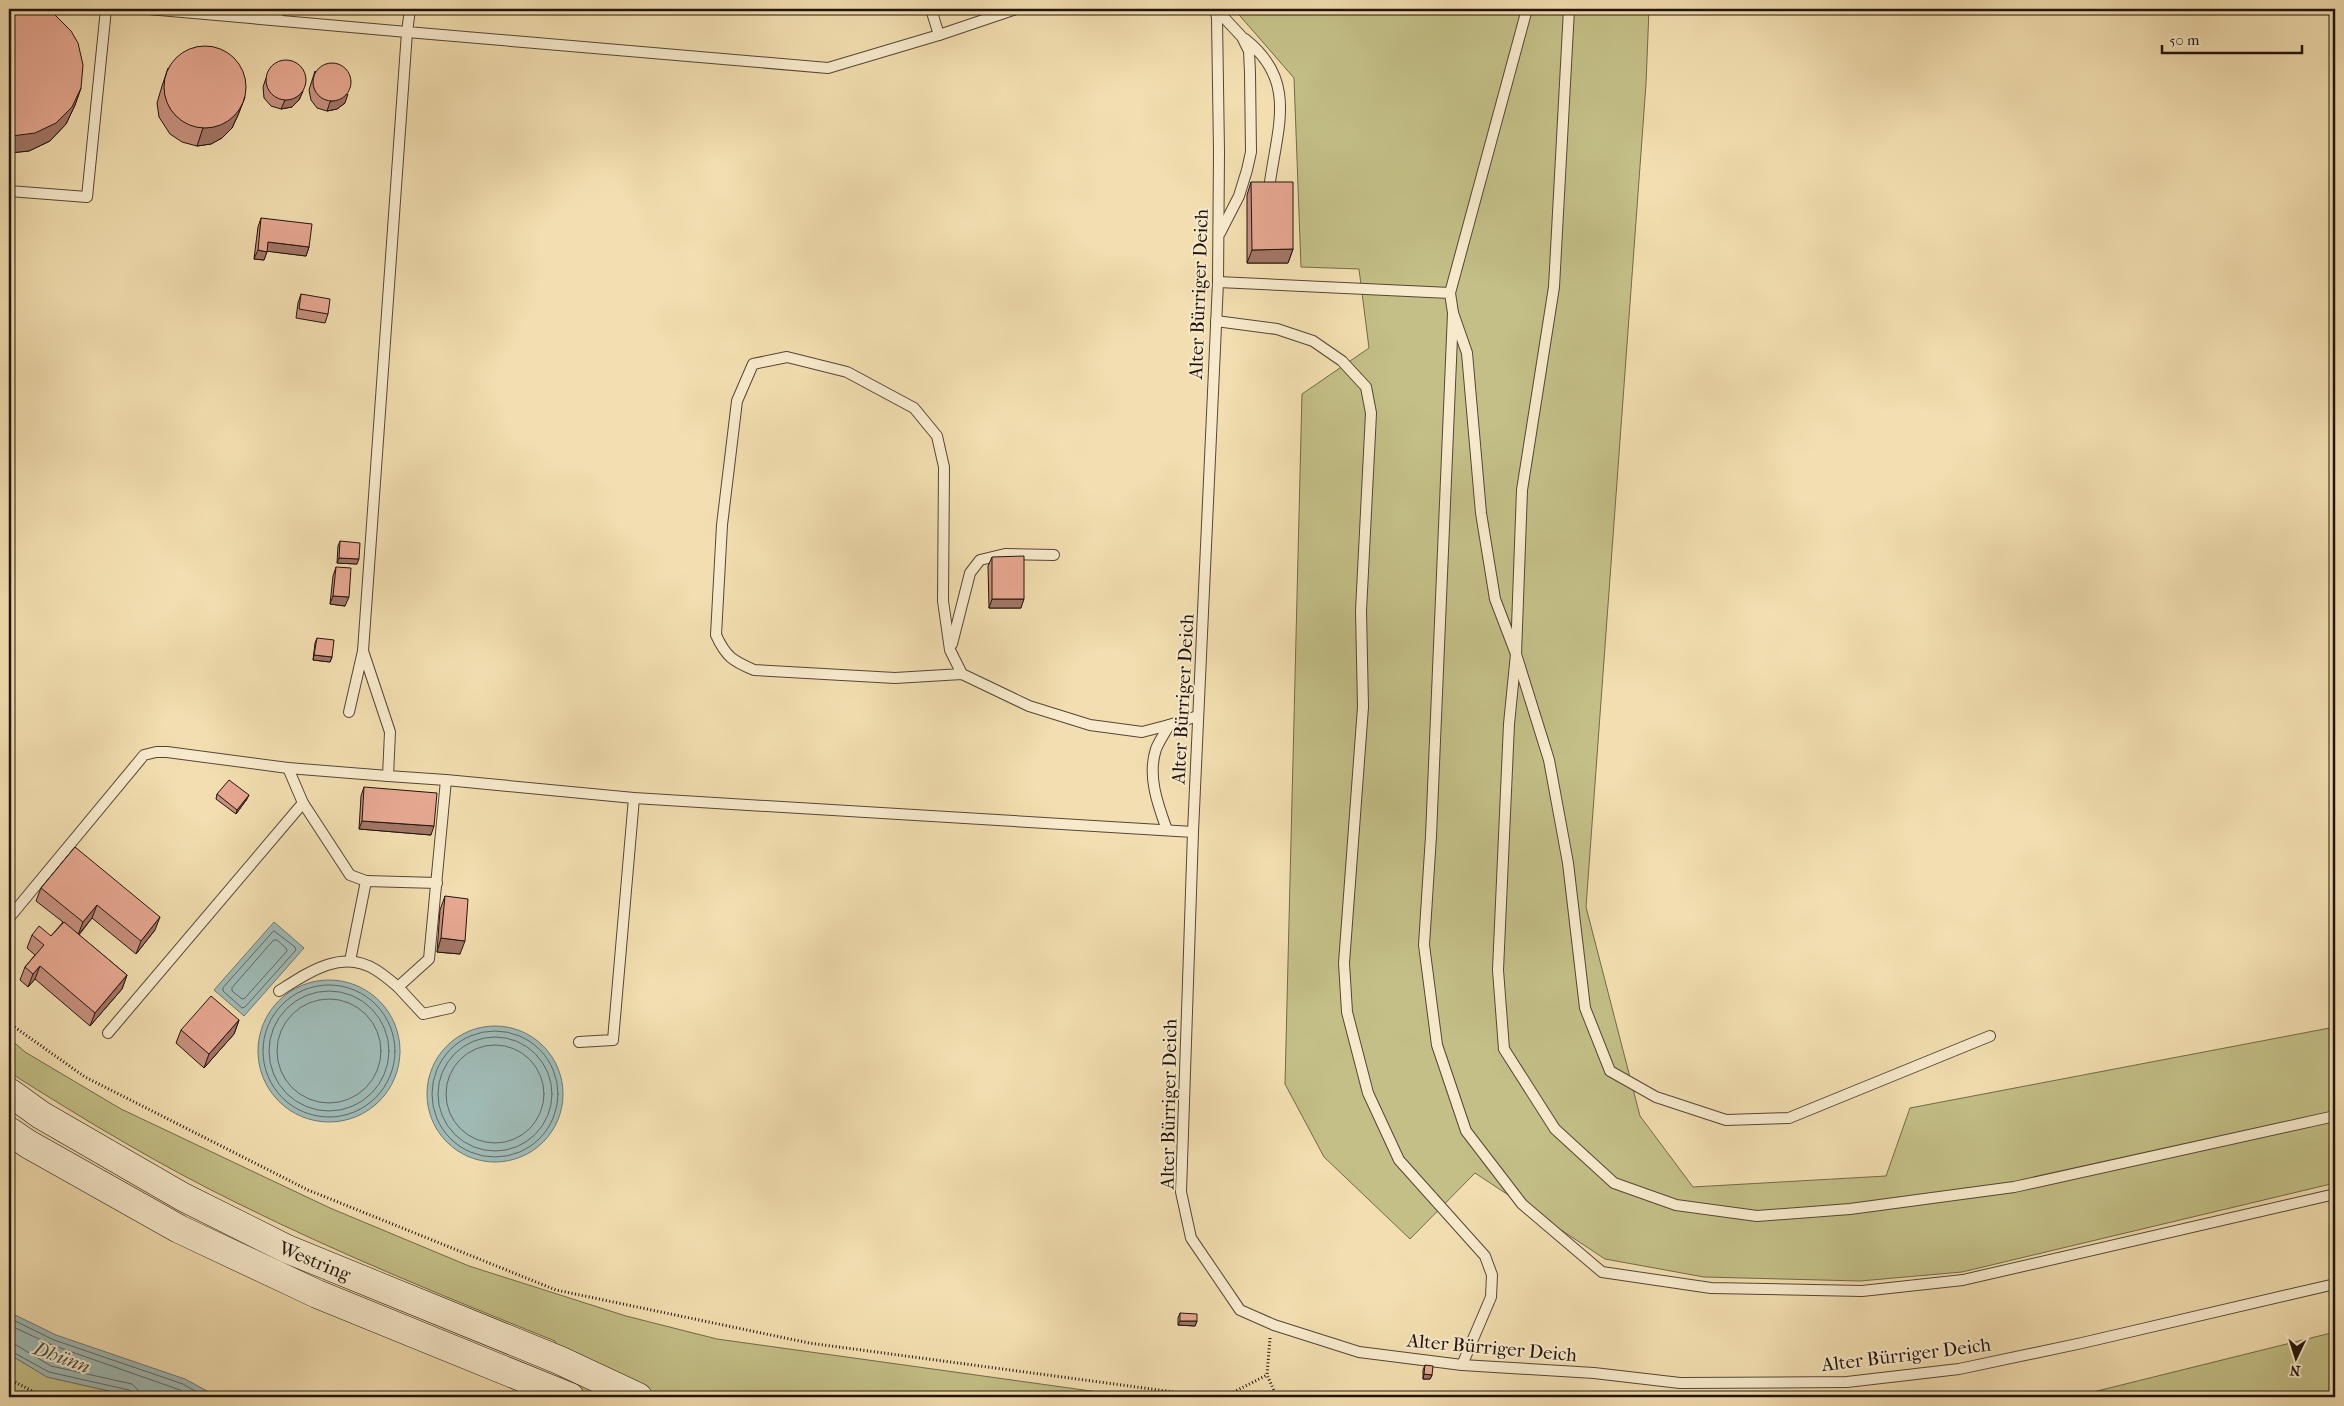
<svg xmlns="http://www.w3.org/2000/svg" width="2344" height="1406" font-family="'IM FELL French Canon',serif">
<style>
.green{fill:#c3bf86;stroke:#726a4a}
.water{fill:#9fbab5;stroke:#6d7872}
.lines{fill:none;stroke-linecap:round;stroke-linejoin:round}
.shore{stroke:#606761;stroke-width:1}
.lane-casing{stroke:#554636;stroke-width:12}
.secondary-casing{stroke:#21140d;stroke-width:29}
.path{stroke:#21140d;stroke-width:3;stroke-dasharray:1 2.5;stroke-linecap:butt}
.lane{stroke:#f7eacc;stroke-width:10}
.secondary{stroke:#f7eacc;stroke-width:28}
.wall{fill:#c7907e;stroke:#21140d}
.shaded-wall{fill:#a27666;stroke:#21140d}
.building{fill:#e7a892;stroke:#21140d}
.labels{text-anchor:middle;stroke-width:4;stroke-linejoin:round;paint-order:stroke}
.street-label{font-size:19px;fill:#21140d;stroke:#f7eacc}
.water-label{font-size:20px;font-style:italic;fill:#4d4e48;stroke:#f7eacc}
</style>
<rect width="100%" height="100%" fill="#f2deb0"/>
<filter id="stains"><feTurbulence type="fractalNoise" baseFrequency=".004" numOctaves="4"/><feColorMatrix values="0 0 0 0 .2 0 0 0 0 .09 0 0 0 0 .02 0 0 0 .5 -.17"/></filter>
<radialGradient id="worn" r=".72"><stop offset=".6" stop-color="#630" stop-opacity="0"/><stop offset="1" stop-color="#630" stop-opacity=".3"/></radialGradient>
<!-- green -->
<g class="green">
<path d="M 1234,9 L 1649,9 L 1646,84 L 1586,907 L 1640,1116 L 1693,1187 L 1886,1176 L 1910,1108 L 2335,1027 L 2335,1183 L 1962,1272 L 1860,1281 L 1704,1277 L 1605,1259 L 1475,1173 L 1410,1239 L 1324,1157 L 1285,1084 L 1302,394 L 1369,348 L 1359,269 L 1301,267 L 1294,78 Z"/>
<path d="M 9,1038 L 25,1052 L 121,1109 L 330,1208 L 469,1266 L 626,1316 L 717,1339 L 1134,1397 L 563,1397 L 555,1341 C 448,1298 342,1255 239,1204 C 159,1165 83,1119 9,1072 Z"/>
<path d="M 2335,1332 L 2335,1397 L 2073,1397 Z"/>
<path d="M 9,1354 L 47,1377 L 136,1397 L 9,1397 Z"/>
</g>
<!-- water -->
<g class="water">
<path d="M 274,922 L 304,948 L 244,1016 L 214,990 Z"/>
<circle cx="329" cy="1051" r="71"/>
<circle cx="495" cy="1094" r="68"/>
<path d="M 9,1312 L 56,1335 L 185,1379 L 218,1397 L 136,1397 L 47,1377 L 9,1354 Z"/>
</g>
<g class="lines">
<!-- shore -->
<g class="shore">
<path d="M 274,931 L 295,947 L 296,950 L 245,1007 L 242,1008 L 223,991 L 223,988 Z"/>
<path d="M 274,940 L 277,940 L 286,948 L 287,951 L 245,998 L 242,999 L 232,991 L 232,988 Z"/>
<circle cx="329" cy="1051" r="66"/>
<circle cx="329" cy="1051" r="60"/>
<circle cx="329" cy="1051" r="52"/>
<circle cx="495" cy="1094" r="63"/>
<circle cx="495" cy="1094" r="57"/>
<circle cx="495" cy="1094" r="49"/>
<path d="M 9,1318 L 54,1340 L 183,1384 L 205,1397"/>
<path d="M 9,1325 L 52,1345 L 180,1390 L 193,1397"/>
<path d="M 9,1344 L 16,1345 L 51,1366 L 132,1384 L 138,1390 L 140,1397"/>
<path d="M 9,1350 L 49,1372 L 129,1390 L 133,1393 L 134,1397"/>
</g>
<defs>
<g id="lane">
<path d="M 148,9 L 407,32 L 363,651 L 390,732 L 388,776 L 446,780 L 634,798 L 1193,832"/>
<path d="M 410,9 L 407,32 L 828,68 L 939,35 L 1016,9"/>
<path d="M 931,9 L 939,35"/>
<path d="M 1215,9 L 1217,18 L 1219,152 L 1218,282 L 1193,832 L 1181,1192 L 1191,1238 L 1240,1310 L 1274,1325 L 1359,1352 L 1462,1365 L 1594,1373 L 1680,1383 L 1847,1382 L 1959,1369 L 2082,1343 L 2335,1284"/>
<path d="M 1216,9 L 1242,37 L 1249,51 L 1250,73 L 1251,152 L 1247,170 L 1239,196 L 1220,233"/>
<path d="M 1569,9 L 1554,287 L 1522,490 L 1516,654 L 1509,724 L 1498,970 L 1504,1049 L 1555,1129 L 1614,1183 L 1676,1205 L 1757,1216 L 1850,1209 L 2014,1187 L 2335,1116"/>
<path d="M 277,20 L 278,9"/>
<path d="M 1245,39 C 1297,80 1278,125 1270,182"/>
<path d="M 9,191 L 87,197 L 106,9"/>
<path d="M 1218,282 L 1450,293 L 1453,313 L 1467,353 L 1481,513 L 1495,599 L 1516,654 L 1549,760 L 1568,863 L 1585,1008 L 1610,1071 L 1656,1097 L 1726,1120 L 1789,1118 L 1990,1036"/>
<path d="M 1450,293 L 1527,9"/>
<path d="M 1453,313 L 1431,836 L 1424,945 L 1437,1045 L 1466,1131 L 1522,1204 L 1602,1272 L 1711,1288 L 1862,1291 L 1963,1280 L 2335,1194"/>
<path d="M 1216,321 L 1277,329 L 1313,341 L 1342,361 L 1366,387 L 1371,413 L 1361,611 L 1363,707 L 1344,963 L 1347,1012 L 1368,1093 L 1399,1160 L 1485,1256 L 1492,1275 L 1491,1297 L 1462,1365"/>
<path d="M 952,644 L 970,573 L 980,560 L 1005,554 L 1054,555"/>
<path d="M 962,674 L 950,650 L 943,601 L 944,467 L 937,436 L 914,408 L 847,372 L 787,357 L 753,364 L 737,401 L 722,525 L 716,635 C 726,657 733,661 754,670 L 895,678 L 962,674 L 1029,706 L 1090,725 L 1142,732 L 1169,725"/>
<path d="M 349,712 L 363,651"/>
<path d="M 288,768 L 303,803 L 350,875 L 366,881"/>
<path d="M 1167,830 C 1158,805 1147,776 1156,749 C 1159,741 1165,733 1169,725 L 1198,716"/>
<path d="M 9,918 L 144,755 L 156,752 L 167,752 L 288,768 L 388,776"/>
<path d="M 350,961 L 366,881 L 437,883"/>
<path d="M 398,987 L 423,1014 L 450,1008"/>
<path d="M 279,991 C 307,973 342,948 376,970 C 384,975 391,981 398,987 L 429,959 L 446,780"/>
<path d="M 108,1033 L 303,803"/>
<path d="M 579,1042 L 613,1040 L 634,798"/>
</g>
<g id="secondary">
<path id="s1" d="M 9,1092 L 41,1115 L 183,1197 L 287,1249 L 559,1360 L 638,1397"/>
<path d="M 9,1131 L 28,1144 L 179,1229 L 317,1294 L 570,1397"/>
</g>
</defs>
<!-- lane casing -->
<use href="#lane" class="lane-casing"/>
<!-- secondary casing -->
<use href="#secondary" class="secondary-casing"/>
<!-- path -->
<g class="path">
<path d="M 9,1023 L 85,1077 L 308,1190 L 556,1290 L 809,1343 L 1211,1397"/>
<path d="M 1270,1338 L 1267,1375 L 1277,1397"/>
<path d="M 9,1379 L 38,1394 L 54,1397"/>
<path d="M 1224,1397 L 1267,1375"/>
</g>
<!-- lane -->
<use href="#lane" class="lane"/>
<!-- secondary -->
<use href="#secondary" class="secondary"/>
</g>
<!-- wall -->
<g class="wall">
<path d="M 9,9 L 81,88 L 75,105 L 66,124 L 50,141 L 29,151 L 9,153 Z"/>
<path d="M 168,68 L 245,97 L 238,115 L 232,128 L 222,138 L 211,144 L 197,146 L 182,142 L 170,134 L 159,117 L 157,103 L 162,86 Z"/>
<path d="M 315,71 L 345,103 L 337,109 L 327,111 L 317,108 L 311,100 L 309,90 Z"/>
<path d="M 266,78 L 303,91 L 299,100 L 292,107 L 281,109 L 271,106 L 264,98 L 263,87 Z"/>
<path d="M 1251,182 L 1293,249 L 1288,263 L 1247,263 L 1247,195 Z"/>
<path d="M 261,218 L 309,247 L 306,256 L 267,251 L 264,260 L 254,259 L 258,227 Z"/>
<path d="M 301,294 L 328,314 L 325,323 L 296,318 L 298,303 Z"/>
<path d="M 340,541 L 357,564 L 337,563 L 338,546 Z"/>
<path d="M 992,557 L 1021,608 L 989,608 L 988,566 Z"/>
<path d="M 336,567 L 345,606 L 330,604 L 333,576 Z"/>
<path d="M 317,638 L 332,657 L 330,662 L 313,660 L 315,643 Z"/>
<path d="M 364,787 L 431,835 L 359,829 L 361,796 Z"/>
<path d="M 217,794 L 247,799 L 236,814 L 216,799 Z"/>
<path d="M 75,847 L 155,930 L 136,954 L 92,918 L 79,935 L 127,975 L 122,989 L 90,1026 L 35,979 L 28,987 L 20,980 L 25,967 L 35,955 L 27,948 L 32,935 L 51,936 L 63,922 L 36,901 L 41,888 Z"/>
<path d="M 445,896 L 460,954 L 437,952 L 440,910 Z"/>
<path d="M 239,1020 L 234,1034 L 204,1068 L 176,1043 L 181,1030 Z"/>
<path d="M 1180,1313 L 1197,1321 L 1195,1326 L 1178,1325 L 1178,1318 Z"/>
<path d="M 1425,1365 L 1432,1375 L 1430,1379 L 1423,1379 L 1423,1370 Z"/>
</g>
<!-- shaded-wall -->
<g class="shaded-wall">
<path d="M 81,88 L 75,105 L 66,124 L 50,141 L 29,151 L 9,153 L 9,144 L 12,136 Z"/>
<path d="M 303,91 L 299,100 L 292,107 L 281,109 L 285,100 Z"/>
<path d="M 348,94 L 345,103 L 337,109 L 327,111 L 330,102 Z"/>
<path d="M 245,97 L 238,115 L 232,128 L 222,138 L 211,144 L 197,146 L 203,128 Z"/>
<path d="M 268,242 L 309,247 L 306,256 L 265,251 Z"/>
<path d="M 1293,249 L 1288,263 L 1247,263 L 1252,250 Z"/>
<path d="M 258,250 L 267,252 L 264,260 L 254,259 Z"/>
<path d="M 339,558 L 359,559 L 357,564 L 337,563 Z"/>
<path d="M 333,596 L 349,597 L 345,606 L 330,604 Z"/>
<path d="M 992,599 L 1024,599 L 1021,608 L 989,608 Z"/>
<path d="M 314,655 L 332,657 L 330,662 L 313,660 Z"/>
<path d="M 249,795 L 247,799 L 236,814 L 237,810 Z"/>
<path d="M 362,821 L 434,826 L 431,835 L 359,829 Z"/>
<path d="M 97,905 L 92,918 L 78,935 L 83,922 Z"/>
<path d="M 160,917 L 155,930 L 136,954 L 141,941 Z"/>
<path d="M 441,938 L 465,941 L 460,954 L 437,952 Z"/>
<path d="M 40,966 L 35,979 L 28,987 L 33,974 Z"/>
<path d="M 127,975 L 122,989 L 90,1026 L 95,1013 Z"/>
<path d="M 239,1020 L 234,1034 L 204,1068 L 209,1054 Z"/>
<path d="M 1180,1321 L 1197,1321 L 1195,1326 L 1178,1325 Z"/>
<path d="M 1424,1374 L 1432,1375 L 1430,1379 L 1423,1379 Z"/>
</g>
<!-- building -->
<g class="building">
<path d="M 9,9 L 41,9 L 54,14 L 71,31 L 78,43 L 83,65 L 81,88 L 72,107 L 56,123 L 35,133 L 12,136 L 9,135 Z"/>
<circle cx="205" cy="87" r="41"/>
<circle cx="286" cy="80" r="20"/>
<circle cx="332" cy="82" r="19"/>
<path d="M 1251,182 L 1293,182 L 1293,249 L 1252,250 Z"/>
<path d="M 261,218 L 312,224 L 309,247 L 268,242 L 267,252 L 258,250 Z"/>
<path d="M 301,294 L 330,299 L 328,314 L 299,309 Z"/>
<path d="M 340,541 L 360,543 L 359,559 L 339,558 Z"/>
<path d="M 1024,556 L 1024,599 L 992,599 L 992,557 Z"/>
<path d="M 336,567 L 351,568 L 349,597 L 333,596 Z"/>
<path d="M 317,638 L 334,640 L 332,657 L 314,655 Z"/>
<path d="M 229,780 L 249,795 L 237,810 L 217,794 Z"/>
<path d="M 364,787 L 437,793 L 434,826 L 362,821 Z"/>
<path d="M 75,847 L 160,917 L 141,941 L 97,905 L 83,922 L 41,888 Z"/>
<path d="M 445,896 L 468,899 L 465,941 L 441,938 Z"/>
<path d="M 64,922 L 127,975 L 95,1013 L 40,966 L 33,974 L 25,967 L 44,945 L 32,935 L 39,926 L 51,936 Z"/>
<path d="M 211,996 L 239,1020 L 209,1054 L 181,1030 Z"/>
<path d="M 1180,1313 L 1197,1314 L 1197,1321 L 1180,1321 Z"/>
<path d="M 1425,1365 L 1433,1366 L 1432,1375 L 1424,1374 Z"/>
</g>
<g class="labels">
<!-- street labels -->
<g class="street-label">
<text transform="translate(1198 294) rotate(-88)" y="7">Alter Bürriger Deich</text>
<text transform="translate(1182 699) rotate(-87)" y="7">Alter Bürriger Deich</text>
<text transform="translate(1168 1104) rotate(-89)" y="7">Alter Bürriger Deich</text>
<text dy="7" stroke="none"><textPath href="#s1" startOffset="350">Westring</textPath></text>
<text transform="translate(1492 1347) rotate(5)" y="7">Alter Bürriger Deich</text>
<text transform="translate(1906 1354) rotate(-7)" y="7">Alter Bürriger Deich</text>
</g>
<!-- water labels -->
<g class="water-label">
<text transform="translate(62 1357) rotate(20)" y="7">Dhünn</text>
</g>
</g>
<!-- margin -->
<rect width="2344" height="1406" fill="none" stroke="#f2deb0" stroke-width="30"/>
<rect x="10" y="10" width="2324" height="1386" fill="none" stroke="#21140d" stroke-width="2.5"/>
<rect x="15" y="15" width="2314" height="1376" fill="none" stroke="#21140d"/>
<!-- north arrow -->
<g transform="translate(2296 1358) rotate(184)" stroke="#f7eacc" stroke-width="4" paint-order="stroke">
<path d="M0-4L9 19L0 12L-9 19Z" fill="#21140d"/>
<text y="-8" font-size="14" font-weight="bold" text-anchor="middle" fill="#21140d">N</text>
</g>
<!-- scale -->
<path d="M2162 45v8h140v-8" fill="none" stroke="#21140d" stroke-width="2.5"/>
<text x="2169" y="45" font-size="15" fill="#21140d" stroke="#f7eacc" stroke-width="4" paint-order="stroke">50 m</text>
<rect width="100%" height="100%" filter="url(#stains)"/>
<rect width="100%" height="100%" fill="url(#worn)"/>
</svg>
